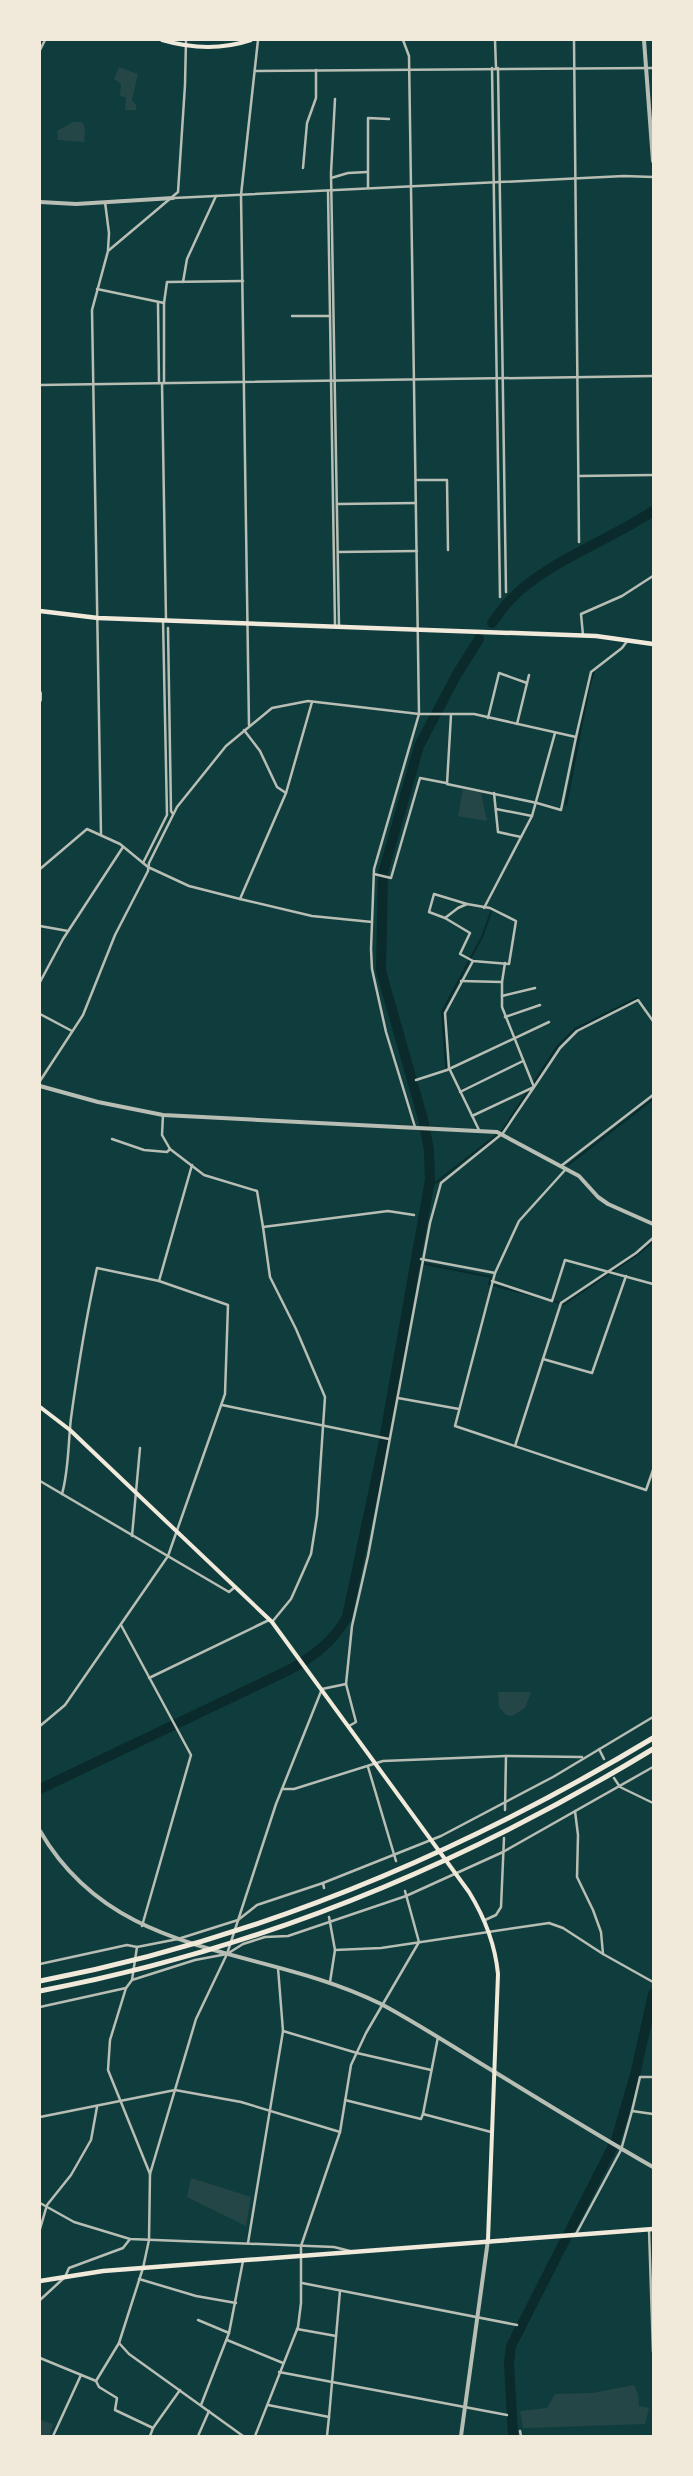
<svg xmlns="http://www.w3.org/2000/svg" width="693" height="2476" font-family="'DejaVu Sans',sans-serif">
<style>
.green{fill:#244646}
.lines{fill:none;stroke-linecap:round;stroke-linejoin:round}
.stream{stroke:#0a2a2b;stroke-width:2}
.river{stroke:#0a2a2b;stroke-width:10}
.minor{stroke:#b8beb3;stroke-width:2.5}
.tertiary{stroke:#b8beb3;stroke-width:4}
.secondary{stroke:#f1e9da;stroke-width:4}
.trunk{stroke:#f1e9da;stroke-width:4.5}
.motorway{stroke:#f1e9da;stroke-width:5}
</style>
<rect width="100%" height="100%" fill="#0f3d3e"/>
<!-- green -->
<g class="green">
<path d="M 119,67 L 138,74 L 132,100 L 136,105 L 136,110 L 125,110 L 126,97 L 120,96 L 121,84 L 114,79 Z"/>
<path d="M 73,122 L 82,122 L 85,128 L 84,142 L 58,140 L 57,131 Z"/>
<path d="M 463,789 L 481,793 L 487,821 L 458,816 Z"/>
<path d="M 498,1692 L 531,1692 L 525,1708 L 512,1716 L 506,1715 L 499,1707 Z"/>
<path d="M 191,2178 L 251,2197 L 246,2226 L 187,2197 Z"/>
<path d="M 634,2385 L 638,2394 L 639,2406 L 649,2408 L 645,2424 L 523,2428 L 520,2411 L 547,2408 L 555,2394 L 592,2393 Z"/>
<path d="M 40,2420 L 53,2424 L 49,2436 L 40,2436 Z"/>
</g>
<g class="lines">
<!-- stream -->
<g class="stream">
<path d="M 566,805 L 589,687 L 594,672"/>
<path d="M 446,1067 L 442,1012 L 482,937 L 491,912"/>
<path d="M 568,1165 L 653,1099"/>
<path d="M 430,1187 L 502,1131 L 557,1047 L 575,1029 L 637,998"/>
<path d="M 415,1262 L 491,1277 L 489,1284 L 564,1304 L 638,1254 L 653,1241"/>
</g>
<!-- river -->
<g class="river">
<path d="M 492,623 C 498,615 504,606 511,599 C 546,562 610,540 653,511"/>
<path d="M 40,1789 L 291,1669 C 315,1655 333,1642 347,1617 L 383,1446 L 430,1180 L 429,1150 L 423,1119 L 381,971 L 383,873 L 419,746 L 457,674 L 479,639"/>
<path d="M 513,2436 L 509,2363 L 511,2346 L 616,2140 L 635,2075 L 653,1994"/>
</g>
<!-- minor -->
<g class="minor">
<path d="M 403,40 L 409,56 L 419,714 L 374,869 L 371,949 L 372,969 L 386,1032 L 415,1127"/>
<path d="M 495,40 L 496,68"/>
<path d="M 574,40 L 579,542"/>
<path d="M 40,50 L 45,40"/>
<path d="M 492,68 L 500,597"/>
<path d="M 498,68 L 506,592"/>
<path d="M 255,71 L 653,68"/>
<path d="M 335,99 L 331,173 L 339,627"/>
<path d="M 303,168 L 307,123 L 316,98 L 316,70"/>
<path d="M 331,178 L 348,173 L 367,172"/>
<path d="M 368,187 L 368,118 L 389,119"/>
<path d="M 328,191 L 335,626"/>
<path d="M 174,198 L 624,176 L 653,177"/>
<path d="M 105,202 L 109,233 L 108,250"/>
<path d="M 183,282 L 187,259 L 216,196"/>
<path d="M 97,289 L 164,303 L 167,282 L 243,281"/>
<path d="M 158,303 L 159,383"/>
<path d="M 164,303 L 164,383"/>
<path d="M 292,316 L 330,316"/>
<path d="M 162,383 L 166,620"/>
<path d="M 40,385 L 653,376"/>
<path d="M 579,476 L 653,475"/>
<path d="M 416,480 L 447,480 L 448,550"/>
<path d="M 338,504 L 416,503"/>
<path d="M 338,552 L 417,551"/>
<path d="M 168,628 L 171,811 L 173,814"/>
<path d="M 583,635 L 581,614 L 622,596 L 653,576"/>
<path d="M 451,715 L 447,784 L 537,803 L 561,810 L 576,737"/>
<path d="M 488,718 L 499,673 L 527,683"/>
<path d="M 517,724 L 529,675"/>
<path d="M 249,725 L 241,195 L 258,40"/>
<path d="M 244,730 L 260,751 L 277,787 L 286,793"/>
<path d="M 494,793 L 498,832 L 521,837"/>
<path d="M 496,809 L 532,816"/>
<path d="M 101,835 L 92,310 L 108,251 L 178,192 L 185,85 L 186,40"/>
<path d="M 143,863 L 167,815 L 163,620"/>
<path d="M 40,869 L 87,829 L 120,844 L 148,867 L 189,886 L 240,899 L 286,793 L 312,702"/>
<path d="M 374,874 L 391,878 L 420,778 L 446,783"/>
<path d="M 240,899 L 312,916 L 372,922"/>
<path d="M 467,904 L 490,908 L 516,921 L 509,964 L 473,961 L 460,954 L 470,933 L 445,918 L 458,908 Z"/>
<path d="M 484,908 L 532,816 L 555,733"/>
<path d="M 445,918 L 429,912 L 434,894 L 467,904"/>
<path d="M 40,926 L 68,931"/>
<path d="M 473,961 L 445,1013 L 449,1068 L 479,1130"/>
<path d="M 461,981 L 502,982"/>
<path d="M 40,982 L 63,939 L 123,847"/>
<path d="M 502,996 L 535,988"/>
<path d="M 40,1014 L 72,1031"/>
<path d="M 505,1017 L 540,1005"/>
<path d="M 416,1080 L 447,1070 L 549,1022"/>
<path d="M 40,1081 L 83,1015 L 115,935 L 148,871 L 149,863 L 177,807 L 226,746 L 272,708 L 308,701 L 419,714 L 474,714 L 576,737 L 591,672 L 622,648 L 628,640"/>
<path d="M 460,1092 L 523,1061"/>
<path d="M 163,1115 L 162,1135 L 170,1149 L 204,1175 L 257,1191 L 263,1227 L 388,1211 L 414,1215"/>
<path d="M 472,1116 L 534,1087 L 560,1048 L 577,1031 L 638,1000 L 653,1021"/>
<path d="M 112,1139 L 144,1150 L 167,1152 L 170,1149"/>
<path d="M 561,1166 L 653,1095"/>
<path d="M 566,1169 L 519,1221 L 495,1273 L 455,1426 L 646,1490 L 653,1470"/>
<path d="M 263,1227 L 270,1277 L 296,1329 L 325,1397 L 317,1516 L 311,1554 L 291,1599 L 272,1622"/>
<path d="M 421,1259 L 495,1273"/>
<path d="M 159,1281 L 192,1165"/>
<path d="M 492,1281 L 552,1301 L 565,1260 L 653,1284"/>
<path d="M 543,1359 L 592,1373 L 626,1276"/>
<path d="M 398,1398 L 459,1409"/>
<path d="M 222,1405 L 389,1439"/>
<path d="M 515,1446 L 561,1303 L 636,1253 L 653,1238"/>
<path d="M 40,1481 L 229,1592 L 235,1587"/>
<path d="M 132,1536 L 140,1448"/>
<path d="M 121,1625 L 191,1755 L 142,1926"/>
<path d="M 149,1678 L 269,1620"/>
<path d="M 40,1726 L 65,1705 L 168,1556 L 225,1394 L 228,1305 L 159,1281 L 97,1268 C 86,1318 78,1367 71,1418 C 68,1444 69,1469 62,1494"/>
<path d="M 349,1726 L 356,1722 L 346,1684 L 352,1626 L 368,1556 L 430,1223 L 441,1183 L 503,1133 L 534,1087 L 502,1007 L 502,982 L 505,963"/>
<path d="M 599,1749 L 604,1759"/>
<path d="M 368,1767 L 396,1861"/>
<path d="M 614,1778 L 620,1787 L 653,1803"/>
<path d="M 282,1789 L 294,1789 L 383,1761 L 506,1756 L 582,1757"/>
<path d="M 505,1810 L 506,1756"/>
<path d="M 575,1811 L 578,1835 L 577,1877 L 593,1910 L 601,1932 L 603,1954"/>
<path d="M 323,1883 L 324,1888"/>
<path d="M 329,1917 L 335,1950 L 330,1982"/>
<path d="M 485,1920 L 496,1915 L 501,1907 L 504,1838"/>
<path d="M 335,1950 L 381,1948 L 549,1923 L 563,1928 L 603,1954 L 653,1982"/>
<path d="M 40,1964 L 127,1945 L 137,1947 L 178,1939 L 238,1920 L 257,1905 L 323,1883 L 441,1836 L 553,1777 L 653,1717"/>
<path d="M 132,1980 L 137,1947"/>
<path d="M 40,2007 L 126,1988"/>
<path d="M 283,2031 L 357,2053 L 431,2070"/>
<path d="M 345,2100 L 421,2119 L 423,2114 L 491,2132"/>
<path d="M 632,2111 L 640,2077 L 653,2077"/>
<path d="M 423,2114 L 438,2037"/>
<path d="M 40,2117 L 175,2090 L 241,2102 L 340,2132"/>
<path d="M 150,2174 L 108,2070 L 110,2040 L 126,1988 L 132,1980 L 195,1960 L 227,1954 L 243,1944 L 265,1937 L 288,1936 L 406,1896 L 503,1852 L 653,1767"/>
<path d="M 40,2203 L 74,2222 L 130,2239 L 334,2247 L 350,2251"/>
<path d="M 40,2229 L 47,2205 L 71,2175 L 91,2140 L 97,2107"/>
<path d="M 649,2229 L 653,2352"/>
<path d="M 576,2234 L 621,2150 L 632,2111 L 653,2114"/>
<path d="M 248,2243 L 283,2031 L 278,1968"/>
<path d="M 139,2279 L 196,2296 L 236,2303"/>
<path d="M 302,2283 L 517,2325"/>
<path d="M 40,2300 L 65,2277 L 69,2268 L 123,2248 L 130,2239"/>
<path d="M 198,2320 L 229,2333"/>
<path d="M 297,2329 L 336,2336"/>
<path d="M 227,2340 L 283,2363"/>
<path d="M 119,2343 L 129,2354 L 243,2436"/>
<path d="M 40,2358 L 96,2381 L 99,2387 L 117,2398 L 115,2410 L 153,2428"/>
<path d="M 279,2372 L 507,2415"/>
<path d="M 96,2381 L 119,2343 L 143,2268 L 149,2240 L 150,2174 L 196,2019 L 227,1954 L 276,1804 L 322,1689 L 346,1684"/>
<path d="M 201,2405 L 229,2333 L 243,2261"/>
<path d="M 268,2405 L 329,2417 L 340,2291"/>
<path d="M 520,2431 L 521,2436"/>
<path d="M 53,2436 L 81,2375"/>
<path d="M 150,2436 L 153,2428 L 180,2390"/>
<path d="M 198,2436 L 209,2411"/>
<path d="M 255,2436 L 298,2327 L 301,2303 L 301,2246 L 340,2132 L 351,2065 L 366,2033 L 419,1942 L 405,1891"/>
<path d="M 327,2436 L 329,2417"/>
</g>
<!-- tertiary -->
<g class="tertiary">
<path d="M 644,40 L 653,161"/>
<path d="M 40,202 L 76,204 L 173,198"/>
<path d="M 40,693 L 40,700"/>
<path d="M 40,1086 L 98,1102 L 163,1115 L 497,1132 L 579,1176 L 598,1197 L 608,1204 L 653,1224"/>
<path d="M 40,1831 C 116,1962 261,1944 381,2004 C 413,2021 444,2041 475,2060 C 534,2096 593,2133 653,2167"/>
<path d="M 461,2436 L 488,2240"/>
</g>
<!-- secondary -->
<g class="secondary">
<path d="M 162,40 C 193,49 221,50 251,40"/>
<path d="M 40,1407 L 70,1430 L 272,1622 L 469,1892 C 485,1918 495,1943 498,1974 L 488,2240"/>
</g>
<!-- trunk -->
<g class="trunk">
<path d="M 40,611 L 98,618 L 596,636 L 653,644"/>
<path d="M 40,2281 L 103,2271 L 653,2229"/>
</g>
<!-- motorway -->
<g class="motorway">
<path d="M 40,1981 C 260,1939 462,1853 653,1738"/>
<path d="M 40,1991 C 258,1950 464,1864 653,1749"/>
</g>
</g>
<!-- border -->
<rect width="693" height="2476" fill="none" stroke="#f1e9da" stroke-width="82"/>
</svg>
